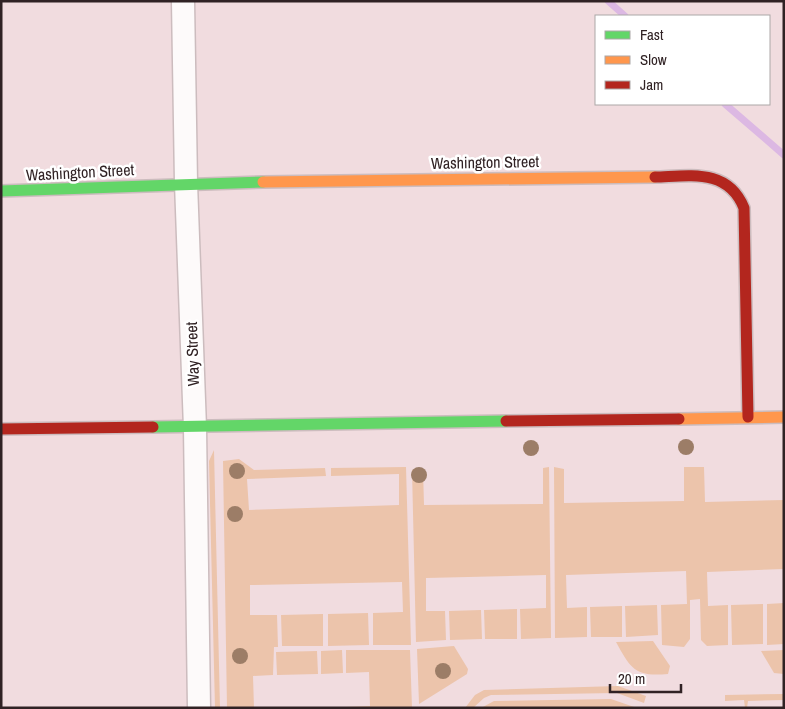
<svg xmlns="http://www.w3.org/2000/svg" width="785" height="709" font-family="'Archivo Narrow',sans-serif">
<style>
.green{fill:#ecc4ab}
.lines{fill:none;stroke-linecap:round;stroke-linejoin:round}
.stream{stroke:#dcb8e3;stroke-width:7}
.street-casing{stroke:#ccbcbe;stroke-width:25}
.fast-casing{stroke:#ccbcbe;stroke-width:14}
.slow-casing{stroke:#ccbcbe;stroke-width:14}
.jam-casing{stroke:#ccbcbe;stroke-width:14}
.street{stroke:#fdfafa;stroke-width:22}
.fast{stroke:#63d668;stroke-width:11}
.slow{stroke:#ff974d;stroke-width:11}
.jam{stroke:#b3261e;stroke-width:11}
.tree{fill:#9c7d67}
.labels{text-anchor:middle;stroke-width:5;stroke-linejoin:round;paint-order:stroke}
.street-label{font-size:16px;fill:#302224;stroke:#fff}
</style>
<rect width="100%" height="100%" fill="#f1dcdf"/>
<!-- green -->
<g class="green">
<path d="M 214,450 L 220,708 L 215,708 L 209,461 Z"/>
<path d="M 239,459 L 254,470 L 325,468 L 326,476 L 247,479 L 249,510 L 399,505 L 399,474 L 331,476 L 331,468 L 406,467 L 411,645 L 373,645 L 373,613 L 403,612 L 402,582 L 250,585 L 250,615 L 277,615 L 278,647 L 274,647 L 273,675 L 253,676 L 254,708 L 227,708 L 223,461 Z"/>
<path d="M 549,467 L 551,638 L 521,639 L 520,609 L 546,608 L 546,575 L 426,578 L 426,611 L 445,611 L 446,640 L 416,642 L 412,470 L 423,469 L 424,505 L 543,504 L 543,468 Z"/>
<path d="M 554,467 L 564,469 L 564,503 L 684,501 L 684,467 L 704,467 L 705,502 L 784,500 L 784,569 L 707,572 L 708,606 L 728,605 L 728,645 L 707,646 L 701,640 L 700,599 L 690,600 L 690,639 L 684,647 L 662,645 L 661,605 L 687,604 L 686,571 L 566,575 L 567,608 L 587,607 L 587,637 L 555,638 Z"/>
<path d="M 784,603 L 784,644 L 767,645 L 767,604 Z"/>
<path d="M 763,604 L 763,644 L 732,645 L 731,605 Z"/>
<path d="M 657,605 L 658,635 L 626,637 L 625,606 Z"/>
<path d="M 622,606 L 622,637 L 591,637 L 590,607 Z"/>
<path d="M 517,609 L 517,639 L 485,639 L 484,610 Z"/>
<path d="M 481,610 L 482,639 L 450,640 L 449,611 Z"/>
<path d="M 368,613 L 369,645 L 328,646 L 328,614 Z"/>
<path d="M 323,614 L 323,646 L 282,646 L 281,615 Z"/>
<path d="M 653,641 L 670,666 L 668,674 C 635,677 631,669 616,642 Z"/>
<path d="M 454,646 L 468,669 L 467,674 L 419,704 L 417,649 Z"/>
<path d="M 342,650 L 343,673 L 321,674 L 321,651 Z"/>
<path d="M 346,650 L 410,650 L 412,708 L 321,708 L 370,706 L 369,672 L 346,673 Z"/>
<path d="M 784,650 L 784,674 L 774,673 L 761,651 Z"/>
<path d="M 317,651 L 318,674 L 277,675 L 276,652 Z"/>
<path d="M 618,686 L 646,696 L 644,703 L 617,693 L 491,695 L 484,698 L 473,708 L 465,708 L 475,695 L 484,690 Z"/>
<path d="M 784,694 L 784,700 L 748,701 L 747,708 L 745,708 L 744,700 L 725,701 L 725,695 Z"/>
<path d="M 611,699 L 637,708 L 481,708 L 494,701 Z"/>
</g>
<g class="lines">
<!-- stream -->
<g class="stream">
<path d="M 608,1 L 625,16"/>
<path d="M 725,104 L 784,155"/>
</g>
<defs>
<path id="street" d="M 183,1 L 186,183 L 195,428 L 199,708"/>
<g id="fast">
<path d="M 1,191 L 263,182"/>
<path d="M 153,427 L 506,421"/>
</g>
<g id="slow">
<path d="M 263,182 L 655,177"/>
<path d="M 679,419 L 784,417"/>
</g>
<g id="jam">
<path d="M 655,177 C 690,176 728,168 744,208 L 748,417"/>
<path d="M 506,421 L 679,419"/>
<path d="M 1,429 L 153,427"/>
</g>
</defs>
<!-- street casing -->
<use href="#street" class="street-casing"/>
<!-- fast casing -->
<use href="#fast" class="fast-casing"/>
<!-- slow casing -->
<use href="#slow" class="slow-casing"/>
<!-- jam casing -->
<use href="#jam" class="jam-casing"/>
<!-- street -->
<use href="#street" class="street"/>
<!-- fast -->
<use href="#fast" class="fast"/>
<!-- slow -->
<use href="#slow" class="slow"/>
<!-- jam -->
<use href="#jam" class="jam"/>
</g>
<!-- trees -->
<g class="tree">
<circle cx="686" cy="447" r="8"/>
<circle cx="531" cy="448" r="8"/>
<circle cx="237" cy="471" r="8"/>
<circle cx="419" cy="475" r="8"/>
<circle cx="235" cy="514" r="8"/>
<circle cx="240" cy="656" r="8"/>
<circle cx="443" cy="671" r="8"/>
</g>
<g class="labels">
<!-- street labels -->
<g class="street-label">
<text transform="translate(485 162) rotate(-1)" y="6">Washington Street</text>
<text transform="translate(80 172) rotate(-3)" y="6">Washington Street</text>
<text transform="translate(192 354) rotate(-92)" y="6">Way Street</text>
</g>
</g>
<!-- border -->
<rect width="785" height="709" fill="none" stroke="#302224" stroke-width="5"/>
<!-- legend -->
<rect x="595" y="15" width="175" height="90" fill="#ffffff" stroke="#aca7a7"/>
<rect x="605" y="31" width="25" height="8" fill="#63d668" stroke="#aca7a7"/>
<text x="640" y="40" font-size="15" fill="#302224">Fast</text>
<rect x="605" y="56" width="25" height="8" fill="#ff974d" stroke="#aca7a7"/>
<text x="640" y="65" font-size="15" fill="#302224">Slow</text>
<rect x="605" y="81" width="25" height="8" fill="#b3261e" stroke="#aca7a7"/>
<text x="640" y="90" font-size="15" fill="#302224">Jam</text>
<!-- scale -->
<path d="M610 684v8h71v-8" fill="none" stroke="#302224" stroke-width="2.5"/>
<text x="618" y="684" font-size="15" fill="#302224" stroke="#ffffff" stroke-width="4" paint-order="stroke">20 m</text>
</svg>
